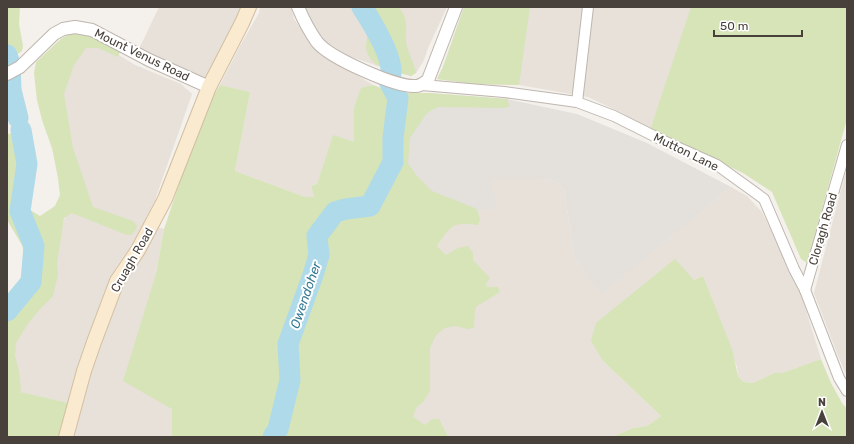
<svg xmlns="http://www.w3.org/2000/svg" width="854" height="444" font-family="Rubik,sans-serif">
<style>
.residential{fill:#e7e1da}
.industrial{fill:#e4e0dc}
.green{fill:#d6e4b8}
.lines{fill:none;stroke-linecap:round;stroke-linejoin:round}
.river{stroke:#aedaea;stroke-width:21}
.minor-casing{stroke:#bfb7af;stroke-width:12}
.tertiary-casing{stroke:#bfb7af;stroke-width:14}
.secondary-casing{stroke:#d2bfa1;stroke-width:16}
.minor{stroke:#fff;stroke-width:10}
.tertiary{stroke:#fff;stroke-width:12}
.secondary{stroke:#faead0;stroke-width:14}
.labels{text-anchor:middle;stroke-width:4;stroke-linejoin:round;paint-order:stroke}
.street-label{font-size:12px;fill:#48403a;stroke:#fff}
.water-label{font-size:13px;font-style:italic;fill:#367993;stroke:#fff}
</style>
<rect width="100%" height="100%" fill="#f4f0eb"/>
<!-- residential -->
<g class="residential">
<path d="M 159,7 L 243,7 L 227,37 L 208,78 L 202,78 L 139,49 Z"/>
<path d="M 260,7 L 291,7 L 294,19 L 314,48 L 373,85 L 361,89 L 354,107 L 354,143 L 333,136 L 317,184 L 311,186 L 314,197 L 305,197 L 235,171 L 250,92 L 220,85 L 240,46 L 259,13 Z"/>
<path d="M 305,7 L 447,7 L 428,48 L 424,60 L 416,73 L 411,76 L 392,71 L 349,56 L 320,38 Z"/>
<path d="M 464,7 L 692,7 L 650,130 L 622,113 L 588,97 L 519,85 L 475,84 L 437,79 L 443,67 Z"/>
<path d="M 101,44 L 135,65 L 181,84 L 192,94 L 155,200 L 133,243 L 115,269 L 91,329 L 68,403 L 15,391 L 10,344 L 54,251 L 71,199 L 59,45 Z"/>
<path d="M 847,167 L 847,376 L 838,356 L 814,293 Z"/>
<path d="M 490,179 L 542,179 L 557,182 L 564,190 L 575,258 L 601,293 L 731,187 L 747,196 L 762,212 L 787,263 L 802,297 L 821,359 L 782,373 L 774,373 L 753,383 L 743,382 L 738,376 L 737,367 L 703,276 L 694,280 L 603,361 L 661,416 L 647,426 L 633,428 L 612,437 L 429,437 L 402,404 L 417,332 L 481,294 L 437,246 L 459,214 Z"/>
<path d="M 157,227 L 164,229 L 156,274 L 172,410 L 172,437 L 74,437 L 100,341 L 126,278 Z"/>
</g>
<!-- industrial -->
<path class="industrial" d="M 429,93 L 507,99 L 577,114 L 647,143 L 731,187 L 601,294 L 575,258 L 564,190 L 557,182 L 542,179 L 490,179 L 497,207 L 398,226 L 398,98 Z"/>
<!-- green -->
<g class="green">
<path d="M 7,7 L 20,7 L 19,24 L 23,46 L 22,51 L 7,61 Z"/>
<path d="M 361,7 L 399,7 C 401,11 404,14 405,18 C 408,28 404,37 407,46 C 409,55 414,63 416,73 L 411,76 C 394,71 368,69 366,47 C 366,41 369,34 367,28 C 366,20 362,15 361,7 Z"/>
<path d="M 464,7 L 530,7 L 519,85 L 475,84 L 437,79 L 443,67 Z"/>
<path d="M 691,7 L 847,7 L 847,119 L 807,263 L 801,259 L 772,192 L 743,173 L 650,130 Z"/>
<path d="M 81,32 L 121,49 L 118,57 L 98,48 L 86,48 L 74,65 L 64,94 L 73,148 L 93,207 L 133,221 L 137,226 L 135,231 L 131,235 L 124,234 L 72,213 L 64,218 L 57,263 L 58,275 L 53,296 L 40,309 L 27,325 L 16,343 L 15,356 L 19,371 L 21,389 L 20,394 L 21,392 L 68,403 L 60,437 L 7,437 L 7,299 L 20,284 L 26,261 L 22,245 L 7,220 L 7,134 L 16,133 L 21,140 L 26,178 L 25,196 L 30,210 L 40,216 L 55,206 L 60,195 L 58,178 L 52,148 L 42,120 L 37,100 L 34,73 L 36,62 L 62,38 L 72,33 Z"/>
<path d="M 220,85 L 250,92 L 235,171 L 305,197 L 314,197 L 311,186 L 317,184 L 333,135 L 354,142 L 354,107 L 361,88 L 373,85 L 384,89 L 404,93 L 429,93 L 507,99 L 510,106 L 504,108 L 438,107 L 427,113 L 410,138 L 408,163 L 416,175 L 432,191 L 477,209 L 480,219 L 478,225 C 451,222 452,225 437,246 L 446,255 L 458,248 L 468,246 L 473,253 L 473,260 L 490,278 L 486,284 L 487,287 L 498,287 L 500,292 L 477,306 L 475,310 L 474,328 L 468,329 L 455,326 L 445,328 L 436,335 L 430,348 L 430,391 L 423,402 L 416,408 L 413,417 L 425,425 L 432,419 L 439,419 L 448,437 L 172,437 L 172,409 L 123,381 L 156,274 L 164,229 L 182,176 L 212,98 Z"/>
<path d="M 675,259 L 694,280 L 703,276 L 732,349 L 738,376 L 743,382 L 753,383 L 774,373 L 782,373 L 821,359 L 831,383 L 842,403 L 847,409 L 847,437 L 612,437 L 633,428 L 647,426 L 661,416 L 603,361 L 591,341 L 596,323 Z"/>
</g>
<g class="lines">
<!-- river -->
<g class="river">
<path d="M 7,55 L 10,64 L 11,90 L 18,118"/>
<path d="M 7,311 L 31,282 L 34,246 L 20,211 L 27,164 L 21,130"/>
<path d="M 273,437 L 278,429 L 290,380 L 288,344 L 313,275 L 319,255 L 317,236 L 335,212 L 346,209 L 370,206 L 393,162 L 393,138 L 398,98 L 389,81 C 390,78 391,75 391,72 C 392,55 371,21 362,7"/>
</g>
<defs>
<g id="minor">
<path d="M 422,85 L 504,92 L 577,102 L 614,116 L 668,143 L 717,165 L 764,199 L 794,269 L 805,290 L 839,378 L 847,391"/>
<path d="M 577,102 L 588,7"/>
<path d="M 805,290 L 847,145"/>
</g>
<g id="tertiary">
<path d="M 298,7 C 303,19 310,32 317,42 C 330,58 395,87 415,86 C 421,86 424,83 428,80 L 456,7"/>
<path d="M 7,74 L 20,67 L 54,34 L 63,29 L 75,27 L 92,30 L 149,60 L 209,87"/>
</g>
<path id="secondary" d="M 66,437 L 84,371 L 94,342 L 117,281 L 138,250 L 165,199 L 209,87 L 242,23 L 249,7"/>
</defs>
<!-- minor casing -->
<use href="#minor" class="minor-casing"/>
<!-- tertiary casing -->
<use href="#tertiary" class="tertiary-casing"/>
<!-- secondary casing -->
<use href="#secondary" class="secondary-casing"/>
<!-- minor -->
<use href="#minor" class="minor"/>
<!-- tertiary -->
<use href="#tertiary" class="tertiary"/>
<!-- secondary -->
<use href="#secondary" class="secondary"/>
</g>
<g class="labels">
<!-- street labels -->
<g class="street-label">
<text transform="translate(142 55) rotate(26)" y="4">Mount Venus Road</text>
<text transform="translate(686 152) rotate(26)" y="4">Mutton Lane</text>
<text transform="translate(823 229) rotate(-74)" y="4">Cloragh Road</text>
<text transform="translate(132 260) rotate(-60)" y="4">Cruagh Road</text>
</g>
<!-- water labels -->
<g class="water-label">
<text transform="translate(305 295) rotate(-71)" y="5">Owendoher</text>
</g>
</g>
<!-- border -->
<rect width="854" height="444" fill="none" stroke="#48403a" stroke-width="16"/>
<!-- north arrow -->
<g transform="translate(822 412)" stroke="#ffffff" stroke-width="3" paint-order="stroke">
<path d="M0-3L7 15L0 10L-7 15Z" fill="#48403a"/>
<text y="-6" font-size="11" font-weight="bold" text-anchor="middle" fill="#48403a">N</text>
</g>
<!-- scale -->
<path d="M714 30v6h88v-6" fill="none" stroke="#48403a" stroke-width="2"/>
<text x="720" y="30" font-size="12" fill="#48403a" stroke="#ffffff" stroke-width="3" paint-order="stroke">50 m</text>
</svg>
